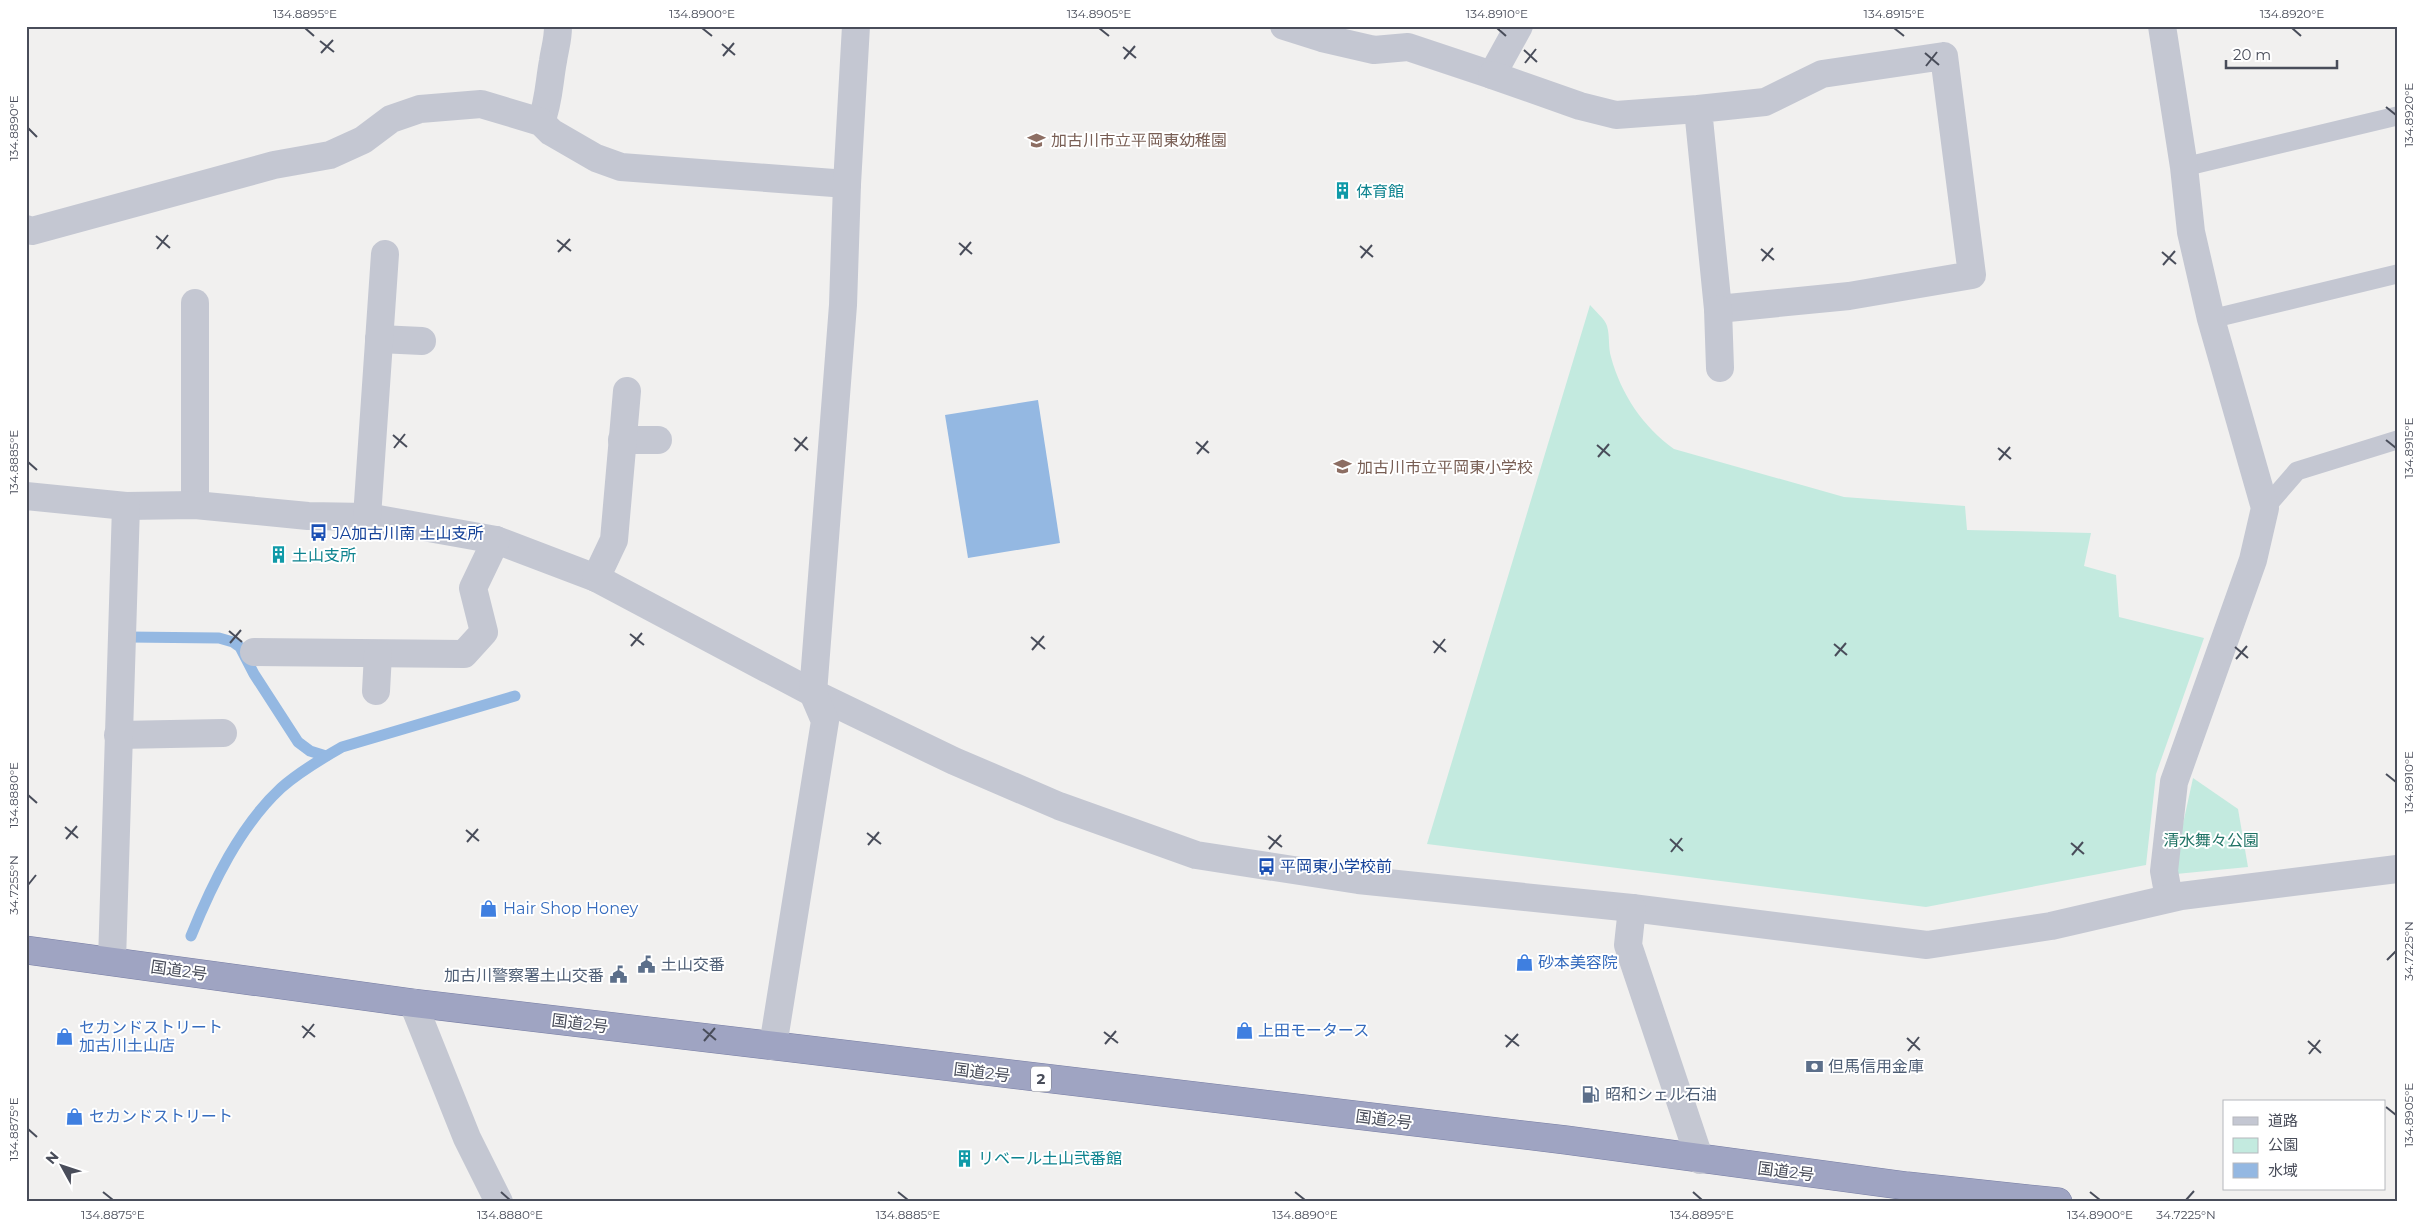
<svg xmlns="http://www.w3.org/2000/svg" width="2423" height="1228" font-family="Montserrat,'Noto Sans JP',sans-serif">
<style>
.green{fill:#c3eadf}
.water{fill:#94b8e2}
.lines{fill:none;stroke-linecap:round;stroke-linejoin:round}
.stream{stroke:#94b8e2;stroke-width:11}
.trunk-casing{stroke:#787ea4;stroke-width:29}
.service{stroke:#c4c7d2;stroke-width:19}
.minor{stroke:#c4c7d2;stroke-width:28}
.trunk{stroke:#9fa4c2;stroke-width:28}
.ticks{fill:none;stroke:#494d5a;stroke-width:2}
.labels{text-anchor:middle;stroke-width:4;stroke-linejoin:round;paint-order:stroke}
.shield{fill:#fff;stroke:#80828c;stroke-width:1}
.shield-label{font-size:15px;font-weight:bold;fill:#494d5a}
.education-label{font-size:16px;fill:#785e54;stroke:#fff;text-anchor:start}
.culture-label{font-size:16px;fill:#0d838f;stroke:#fff;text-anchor:start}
.transit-label{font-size:16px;fill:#164399;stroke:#fff;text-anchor:start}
.park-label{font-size:16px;fill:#217466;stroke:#fff}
.shop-label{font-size:16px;fill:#366cbe;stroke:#fff;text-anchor:start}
.service-label{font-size:16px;fill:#4e5e75;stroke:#fff;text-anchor:start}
.street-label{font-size:16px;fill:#494d5a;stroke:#fff}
.neatline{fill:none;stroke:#494d5a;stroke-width:2}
.ticks-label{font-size:12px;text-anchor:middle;fill:#494d5a}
</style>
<rect width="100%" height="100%" fill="#f1f0ef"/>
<!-- green -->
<g class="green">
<path d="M 1590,305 C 1595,311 1605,319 1607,326 C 1610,336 1608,347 1611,357 C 1621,394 1643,427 1674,449 L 1844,497 L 1965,506 L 1967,530 L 2091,533 L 2084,566 L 2116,575 L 2119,617 L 2204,638 L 2156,774 L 2146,865 L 1926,907 L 1427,844 Z"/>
<path d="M 2193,778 L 2238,809 L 2248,867 L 2176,874 L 2179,842 Z"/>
</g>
<!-- water -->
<path class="water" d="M 1038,400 L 1060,543 L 968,558 L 945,415 Z"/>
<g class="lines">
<!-- stream -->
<g class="stream">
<path d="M 128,637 L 219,638 L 233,642 L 240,647 L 254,674 L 298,742 L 310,751 L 326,756"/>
<path d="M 191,936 C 212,884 240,826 281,788 C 299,772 321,759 342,747 L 515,696"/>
</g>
<defs>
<path id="trunk" d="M 26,950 L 413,1003 L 1566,1140 L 1907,1186 L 2058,1202"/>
</defs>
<!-- trunk casing -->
<use href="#trunk" class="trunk-casing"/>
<!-- service -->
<g class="service">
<path d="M 2184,167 L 2397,116"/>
<path d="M 2211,319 L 2397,274"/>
<path d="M 2265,508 L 2297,471 L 2397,440"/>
</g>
<!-- minor -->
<g class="minor">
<path d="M 1284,26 L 1322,38 L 1374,50 L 1408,47 L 1492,75 L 1519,26"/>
<path d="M 2162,26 L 2184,167 L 2191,232 L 2211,319 L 2265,508 L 2253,560 L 2174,782 L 2164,871 L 2169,898"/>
<path d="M 1492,75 L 1580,106 L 1616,115 L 1698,109 L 1718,309 L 1849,296 L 1972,275 L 1944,56 L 1822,74 L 1765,102 L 1698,109"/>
<path d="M 541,122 C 549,102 549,82 553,61 C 555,47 558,41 558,26"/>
<path d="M 26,229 L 32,231 L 274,165 L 330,155 L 363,140 L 391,119 L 420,109 L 481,104 L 541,122 L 551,132 L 596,158 L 621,167 L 847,184"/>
<path d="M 195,303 L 195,505"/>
<path d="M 1718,309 L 1720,368"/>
<path d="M 379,339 L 422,341"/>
<path d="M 622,440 L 658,440"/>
<path d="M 26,496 L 126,506 L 195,505 L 308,516 L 367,517 L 496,540 L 596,578 L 813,693 L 954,761 L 1059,806 L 1196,855 L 1358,880 L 1632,908 L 1927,945 L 2051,926 L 2181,896 L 2397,869"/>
<path d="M 367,517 L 385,254"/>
<path d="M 596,578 L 614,540 L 627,391"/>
<path d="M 254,652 L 464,654 L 484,632 L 473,588 L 496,540"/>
<path d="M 376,691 L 378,654"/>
<path d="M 118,735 L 223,733"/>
<path d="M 1632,908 L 1628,945 L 1700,1160"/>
<path d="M 112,961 L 126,506"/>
<path d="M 413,1003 L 467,1138 L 499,1202"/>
<path d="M 773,1046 L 825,721 L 813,693 L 843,305 L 847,184 L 856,26"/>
</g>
<!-- trunk -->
<use href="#trunk" class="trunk"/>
</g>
<!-- ticks -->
<path class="ticks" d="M 305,28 L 314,36M 702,28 L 712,36M 1099,28 L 1109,36M 1497,28 L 1506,36M 1894,28 L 1904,36M 2292,28 L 2301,36M 320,41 L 334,52M 722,44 L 735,55M 1123,47 L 1136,58M 1524,50 L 1537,62M 321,53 L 333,40M 1925,53 L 1939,65M 723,56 L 734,43M 1124,59 L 1135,46M 1525,63 L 1536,49M 1926,66 L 1937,52M 2386,107 L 2396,115M 28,128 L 37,137M 156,236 L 170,248M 557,240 L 571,251M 959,243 L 972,254M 1360,246 L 1373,257M 157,249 L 168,235M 1761,249 L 1774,260M 558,252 L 570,239M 2162,252 L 2176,264M 960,255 L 971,242M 1361,258 L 1372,245M 1762,261 L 1773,248M 2163,265 L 2175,251M 393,435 L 407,447M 794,438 L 808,450M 2386,440 L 2396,448M 1196,442 L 1209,453M 1597,445 L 1610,456M 394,448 L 405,434M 1998,448 L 2011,459M 795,451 L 807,437M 1197,454 L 1208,441M 1598,457 L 1609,444M 1999,460 L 2010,447M 28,462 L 37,470M 229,631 L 242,642M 630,634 L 644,645M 1031,637 L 1045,649M 1433,641 L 1446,652M 230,643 L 241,630M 1834,644 L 1847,655M 631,646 L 642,633M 2235,647 L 2248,658M 1032,650 L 1044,636M 1434,653 L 1445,639M 1835,656 L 1846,643M 2236,659 L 2247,646M 2386,774 L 2396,782M 28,795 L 37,803M 65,827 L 78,838M 466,830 L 479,841M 867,833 L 881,844M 1268,836 L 1282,847M 66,839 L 77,826M 1670,839 L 1683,851M 467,842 L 478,829M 2071,843 L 2084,854M 868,845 L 879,832M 1269,849 L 1281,835M 1671,852 L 1682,838M 2072,855 L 2083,842M 28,885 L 36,875M 2387,960 L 2396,951M 302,1026 L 315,1037M 703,1029 L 716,1040M 1104,1032 L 1118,1043M 1505,1035 L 1519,1046M 303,1038 L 314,1024M 1907,1038 L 1920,1050M 704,1041 L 715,1028M 2308,1041 L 2321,1053M 1105,1044 L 1116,1031M 1506,1047 L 1518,1034M 1908,1051 L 1919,1037M 2309,1054 L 2320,1040M 2386,1107 L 2396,1115M 28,1129 L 37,1137M 103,1192 L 113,1200M 501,1192 L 510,1200M 898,1192 L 908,1200M 1295,1192 L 1305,1200M 1693,1192 L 1702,1200M 2090,1192 L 2100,1200M 2186,1200 L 2194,1191"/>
<!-- icons -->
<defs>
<symbol id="school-bare" viewBox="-9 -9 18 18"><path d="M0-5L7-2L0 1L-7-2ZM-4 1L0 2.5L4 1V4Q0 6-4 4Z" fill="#8d6e63" stroke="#fff" stroke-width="2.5" paint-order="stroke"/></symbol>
<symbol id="building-bare" viewBox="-9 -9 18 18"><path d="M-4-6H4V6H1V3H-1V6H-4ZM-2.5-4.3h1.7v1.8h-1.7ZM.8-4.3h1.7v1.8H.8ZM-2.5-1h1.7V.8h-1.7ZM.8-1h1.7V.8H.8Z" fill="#0f9aa8" stroke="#fff" stroke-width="2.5" paint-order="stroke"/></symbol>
<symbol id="bus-bare" viewBox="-9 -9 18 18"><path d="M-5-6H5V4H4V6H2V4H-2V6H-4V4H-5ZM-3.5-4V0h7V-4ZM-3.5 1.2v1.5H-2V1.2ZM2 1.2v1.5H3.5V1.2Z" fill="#1a4fb4" stroke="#fff" stroke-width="2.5" paint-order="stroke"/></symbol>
<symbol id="shop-bare" viewBox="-9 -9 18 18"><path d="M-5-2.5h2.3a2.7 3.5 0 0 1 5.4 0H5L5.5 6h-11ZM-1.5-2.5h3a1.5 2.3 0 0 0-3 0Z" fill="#3f7fe0" stroke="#fff" stroke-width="2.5" paint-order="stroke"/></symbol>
<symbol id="civic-bare" viewBox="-9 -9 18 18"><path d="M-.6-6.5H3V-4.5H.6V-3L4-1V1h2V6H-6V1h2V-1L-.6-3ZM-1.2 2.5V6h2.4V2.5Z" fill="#5c6f8a" stroke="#fff" stroke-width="2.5" paint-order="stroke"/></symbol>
<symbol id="bank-bare" viewBox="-9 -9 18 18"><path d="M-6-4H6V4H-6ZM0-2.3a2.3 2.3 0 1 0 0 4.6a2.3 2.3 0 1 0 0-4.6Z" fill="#5c6f8a" stroke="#fff" stroke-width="2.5" paint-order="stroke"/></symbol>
<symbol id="fuel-bare" viewBox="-9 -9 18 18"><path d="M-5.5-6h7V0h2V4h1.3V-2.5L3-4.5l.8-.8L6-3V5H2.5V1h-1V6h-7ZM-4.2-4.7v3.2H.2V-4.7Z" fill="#5c6f8a" stroke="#fff" stroke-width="2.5" paint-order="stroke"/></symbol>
</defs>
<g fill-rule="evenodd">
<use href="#school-bare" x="1024" y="128" width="25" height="25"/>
<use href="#building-bare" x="1330" y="178" width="25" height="25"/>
<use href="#school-bare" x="1330" y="454" width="25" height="25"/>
<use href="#bus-bare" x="306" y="520" width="25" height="25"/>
<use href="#building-bare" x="266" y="542" width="25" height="25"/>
<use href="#bus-bare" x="1254" y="854" width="25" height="25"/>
<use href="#shop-bare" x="476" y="896" width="25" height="25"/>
<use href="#shop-bare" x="1512" y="950" width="25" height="25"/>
<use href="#civic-bare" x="634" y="952" width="25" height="25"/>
<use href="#civic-bare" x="606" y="962" width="25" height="25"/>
<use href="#shop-bare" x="1232" y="1018" width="25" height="25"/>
<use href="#shop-bare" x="52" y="1024" width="25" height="25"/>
<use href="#bank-bare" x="1802" y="1054" width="25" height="25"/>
<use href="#fuel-bare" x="1578" y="1082" width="25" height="25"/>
<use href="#shop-bare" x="62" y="1104" width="25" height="25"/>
<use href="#building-bare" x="952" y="1146" width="25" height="25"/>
</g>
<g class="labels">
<!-- shield labels -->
<rect class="shield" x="1031" y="1066.5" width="20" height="25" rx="4"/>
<g class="shield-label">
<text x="1041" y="1084">2</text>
</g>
<!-- education labels -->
<g class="education-label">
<text x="1051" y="146">加古川市立平岡東幼稚園</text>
<text x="1357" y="473">加古川市立平岡東小学校</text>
</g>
<!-- culture labels -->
<g class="culture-label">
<text x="1356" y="197">体育館</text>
<text x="292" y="561">土山支所</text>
<text x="978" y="1164">リベール土山弐番館</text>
</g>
<!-- transit labels -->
<g class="transit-label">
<text x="332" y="539">JA加古川南 土山支所</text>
<text x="1280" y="872">平岡東小学校前</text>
</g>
<!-- park labels -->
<g class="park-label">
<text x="2211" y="846">清水舞々公園</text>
</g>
<!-- shop labels -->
<g class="shop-label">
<text x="503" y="914">Hair Shop Honey</text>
<text x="1538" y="968">砂本美容院</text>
<text x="79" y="1033">セカンドストリート<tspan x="79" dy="18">加古川土山店</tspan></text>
<text x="1258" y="1036">上田モータース</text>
<text x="89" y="1122">セカンドストリート</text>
</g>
<!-- service labels -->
<g class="service-label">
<text x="661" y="970">土山交番</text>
<text x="604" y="981" text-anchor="end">加古川警察署土山交番</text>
<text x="1828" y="1072">但馬信用金庫</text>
<text x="1605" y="1100">昭和シェル石油</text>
</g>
<!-- street labels -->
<g class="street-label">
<text transform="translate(179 970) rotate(8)" y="6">国道2号</text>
<text transform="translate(580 1023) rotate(7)" y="6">国道2号</text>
<text transform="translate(982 1072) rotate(7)" y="6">国道2号</text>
<text transform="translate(1384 1119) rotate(7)" y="6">国道2号</text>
<text transform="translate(1786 1171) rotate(7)" y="6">国道2号</text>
</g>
</g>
<!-- border -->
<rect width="2423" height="1228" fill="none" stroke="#ffffff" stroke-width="55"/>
<!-- legend -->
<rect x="2223" y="1100" width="162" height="90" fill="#ffffff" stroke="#b6b8bd"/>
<rect x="2233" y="1117" width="25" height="8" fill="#c4c7d2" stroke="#b6b8bd"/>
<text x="2268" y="1126" font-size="15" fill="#494d5a">道路</text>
<rect x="2233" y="1138" width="25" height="15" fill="#c3eadf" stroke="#b6b8bd"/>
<text x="2268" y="1150" font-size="15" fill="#494d5a">公園</text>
<rect x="2233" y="1163" width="25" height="15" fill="#94b8e2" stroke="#b6b8bd"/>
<text x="2268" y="1176" font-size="15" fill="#494d5a">水域</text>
<!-- north arrow -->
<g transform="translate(62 1166) rotate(310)" stroke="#ffffff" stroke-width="4" paint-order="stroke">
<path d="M0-4L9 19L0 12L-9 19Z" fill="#494d5a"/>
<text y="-8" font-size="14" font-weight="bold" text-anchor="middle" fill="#494d5a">N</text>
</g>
<!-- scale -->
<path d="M2226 60v8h111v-8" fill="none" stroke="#494d5a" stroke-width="2.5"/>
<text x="2233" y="60" font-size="15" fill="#494d5a" stroke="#ffffff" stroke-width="4" paint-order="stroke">20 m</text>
<rect x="28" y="28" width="2368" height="1172" class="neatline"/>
<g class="ticks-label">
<text x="305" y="18">134.8895°E</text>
<text x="702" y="18">134.8900°E</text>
<text x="1099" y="18">134.8905°E</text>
<text x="1497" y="18">134.8910°E</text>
<text x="1894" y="18">134.8915°E</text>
<text x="2292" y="18">134.8920°E</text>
<text transform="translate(2409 115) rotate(-90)" y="4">134.8920°E</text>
<text transform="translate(14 128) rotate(-90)" y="4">134.8890°E</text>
<text transform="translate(2409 448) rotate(-90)" y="4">134.8915°E</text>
<text transform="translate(14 462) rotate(-90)" y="4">134.8885°E</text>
<text transform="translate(2409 782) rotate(-90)" y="4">134.8910°E</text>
<text transform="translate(14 795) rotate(-90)" y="4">134.8880°E</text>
<text transform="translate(14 885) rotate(-90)" y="4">34.7255°N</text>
<text transform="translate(2409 951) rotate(-90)" y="4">34.7225°N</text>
<text transform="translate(2409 1115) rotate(-90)" y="4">134.8905°E</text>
<text transform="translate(14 1129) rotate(-90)" y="4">134.8875°E</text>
<text x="113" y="1219">134.8875°E</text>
<text x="510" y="1219">134.8880°E</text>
<text x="908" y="1219">134.8885°E</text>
<text x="1305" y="1219">134.8890°E</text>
<text x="1702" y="1219">134.8895°E</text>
<text x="2100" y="1219">134.8900°E</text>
<text x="2186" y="1219">34.7225°N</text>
</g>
</svg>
